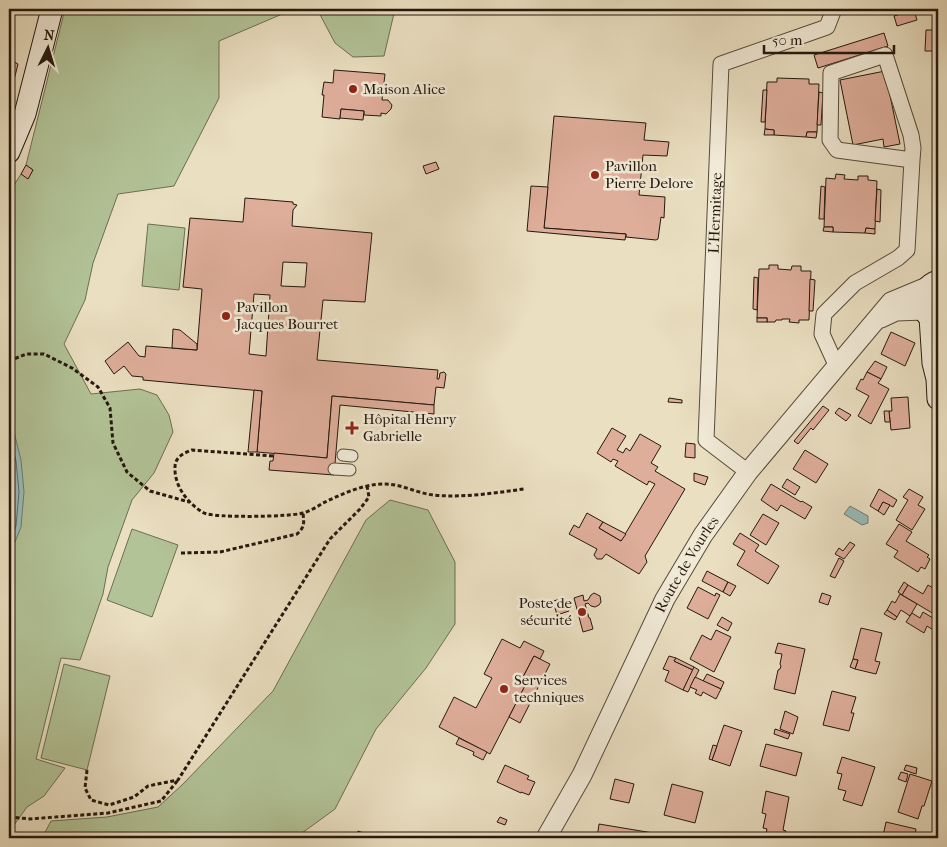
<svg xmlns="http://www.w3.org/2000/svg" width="947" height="847" font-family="'IM FELL French Canon',serif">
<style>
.green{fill:#b2c397;stroke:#6c6e52}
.water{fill:#99bcb9;stroke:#6b7a75}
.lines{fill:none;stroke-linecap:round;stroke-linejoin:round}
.shore{stroke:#5f6a64;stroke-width:1}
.building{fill:#dfae9b;stroke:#25180e;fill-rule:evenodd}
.pedestrian-casing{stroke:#564a3b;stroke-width:13}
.minor-casing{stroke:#564a3b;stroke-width:17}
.tertiary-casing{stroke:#564a3b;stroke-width:21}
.secondary-casing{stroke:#25180e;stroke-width:23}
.path{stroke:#25180e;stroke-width:3;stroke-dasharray:4 2.5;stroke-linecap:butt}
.pedestrian{stroke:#f1ead7;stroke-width:11}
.minor{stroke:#f1ead7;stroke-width:15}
.tertiary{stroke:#f1ead7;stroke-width:19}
.secondary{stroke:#f1ead7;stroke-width:21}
.poi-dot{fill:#8f2418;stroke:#f1ead7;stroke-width:2}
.labels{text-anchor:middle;stroke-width:5;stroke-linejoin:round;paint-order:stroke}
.poi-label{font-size:15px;fill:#25180e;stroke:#f1ead7;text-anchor:start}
.street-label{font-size:15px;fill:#25180e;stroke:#f1ead7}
</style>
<rect width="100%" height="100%" fill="#eadfc1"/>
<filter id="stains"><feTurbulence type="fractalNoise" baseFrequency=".004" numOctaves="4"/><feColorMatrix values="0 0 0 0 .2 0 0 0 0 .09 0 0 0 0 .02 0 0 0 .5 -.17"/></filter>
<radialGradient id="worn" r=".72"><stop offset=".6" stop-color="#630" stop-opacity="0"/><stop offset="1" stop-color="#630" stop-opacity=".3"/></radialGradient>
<!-- green -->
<g class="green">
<path d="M 65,9 L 294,9 L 219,41 L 219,98 L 174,186 L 118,194 L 93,263 L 85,300 L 64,344 L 91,394 L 140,389 L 157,395 L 169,415 L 173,432 L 154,473 L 132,500 L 108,567 L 103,594 L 80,660 L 61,658 L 36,759 L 65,768 L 44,796 L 27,807 L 9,832 L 9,193 L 21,174 L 28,178 L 33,170 L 26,165 Z"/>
<path d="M 317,9 L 395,9 L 384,56 L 353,57 L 335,43 Z"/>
<path d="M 148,224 L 185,228 L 179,290 L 142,286 Z"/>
<path d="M 390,500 L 428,510 L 455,562 L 455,624 L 426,668 L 376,729 L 335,809 L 298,836 L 297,838 L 42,838 L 51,821 L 107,817 L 158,807 L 182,785 L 273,691 L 366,520 Z"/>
<path d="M 132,529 L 178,545 L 152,617 L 107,600 Z"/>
<path d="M 64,664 L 110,676 L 87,770 L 41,758 Z"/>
</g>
<!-- water -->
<g class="water">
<path d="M 9,423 L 14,432 L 21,460 L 24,492 L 21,527 L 9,557 Z"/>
<path d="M 850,506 L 868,516 L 868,523 L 862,525 L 844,514 Z"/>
</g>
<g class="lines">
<!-- shore -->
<g class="shore">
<path d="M 9,433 L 16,461 L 19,492 L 16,526 L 9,545"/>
<path d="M 9,458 L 12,492 L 9,527"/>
</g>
</g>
<!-- building -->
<g class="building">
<path d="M 914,10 L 917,20 L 897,26 L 894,16 Z"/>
<path d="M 926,30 L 935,30 L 935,33 L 938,33 L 938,51 L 925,51 Z"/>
<path d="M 884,33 L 888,46 L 818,68 L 814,55 Z"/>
<path d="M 9,59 L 18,64 L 14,80 L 9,78 Z"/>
<path d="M 334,70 L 385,74 L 382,100 L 388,100 L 392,105 L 391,109 L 386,114 L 381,113 L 381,116 L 364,115 L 364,111 L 341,109 L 340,119 L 322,117 L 324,95 L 322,95 L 324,82 L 333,83 Z"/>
<path d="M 885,71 L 900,144 L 884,147 L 883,139 L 853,145 L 840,80 Z"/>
<path d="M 777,78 L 809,79 L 809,84 L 819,84 L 817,132 L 807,132 L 806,137 L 774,135 L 774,130 L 765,129 L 767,82 L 777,82 Z"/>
<path d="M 763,90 L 767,90 L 765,122 L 761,122 Z"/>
<path d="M 819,92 L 823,93 L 821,125 L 817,125 Z"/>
<path d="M 341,109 L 364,111 L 363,120 L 340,118 Z"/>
<path d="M 554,116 L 646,123 L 644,140 L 669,142 L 667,156 L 643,155 L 639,195 L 665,197 L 664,218 L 661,217 L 658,239 L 656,240 L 626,237 L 626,234 L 544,228 Z"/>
<path d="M 765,129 L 774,130 L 774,135 L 764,135 Z"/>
<path d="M 807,132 L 817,132 L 816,138 L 806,137 Z"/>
<path d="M 436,162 L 439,169 L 426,174 L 423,166 Z"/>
<path d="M 26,165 L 33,170 L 28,179 L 21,174 Z"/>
<path d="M 836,174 L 845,175 L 844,179 L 858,180 L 858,176 L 868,176 L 868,180 L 877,181 L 875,229 L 866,228 L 865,233 L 833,232 L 833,227 L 824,227 L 826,178 L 835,179 Z"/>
<path d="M 531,186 L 548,187 L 544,228 L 626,234 L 625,240 L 527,231 Z"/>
<path d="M 821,186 L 825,187 L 824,219 L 819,219 Z"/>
<path d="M 877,189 L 881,190 L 880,222 L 875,221 Z"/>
<path d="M 245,198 L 293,202 L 293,204 L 297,205 L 293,210 L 292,226 L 372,233 L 365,302 L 323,300 L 317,360 L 438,370 L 437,379 L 439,379 L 440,373 L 444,372 L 446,374 L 444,388 L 436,387 L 434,405 L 332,396 L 327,458 L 257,452 L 262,391 L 143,380 L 143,377 L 132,376 L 124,366 L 114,374 L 105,361 L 128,342 L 139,356 L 145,357 L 146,346 L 197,350 L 202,289 L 183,287 L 190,218 L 243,222 ZM 283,262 L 307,263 L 305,287 L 281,286 ZM 254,294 L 270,295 L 266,356 L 249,354 Z"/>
<path d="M 824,227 L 833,227 L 833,232 L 823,231 Z"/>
<path d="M 866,228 L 875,229 L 875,234 L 865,233 Z"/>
<path d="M 769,265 L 778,265 L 778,269 L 791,270 L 792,266 L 801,266 L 801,271 L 811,271 L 809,320 L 799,320 L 799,323 L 789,322 L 790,319 L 782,319 L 782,320 L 776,320 L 775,322 L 767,322 L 767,318 L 757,318 L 759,269 L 769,269 Z"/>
<path d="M 754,277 L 758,278 L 757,310 L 753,309 Z"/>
<path d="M 810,279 L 815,280 L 813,311 L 809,311 Z"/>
<rect x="757" y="318" width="10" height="4"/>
<path d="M 173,329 L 180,330 L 197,344 L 197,350 L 172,348 Z"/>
<path d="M 891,332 L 915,343 L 905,366 L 881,354 Z"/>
<path d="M 875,361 L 887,367 L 881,379 L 867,372 Z"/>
<path d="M 867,372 L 881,379 L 878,383 L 889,389 L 871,424 L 858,416 L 869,396 L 856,389 L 861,379 L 863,380 Z"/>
<path d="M 254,390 L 262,391 L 257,452 L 248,452 Z"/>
<path d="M 332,396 L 434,405 L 434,414 L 340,405 L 334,475 L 269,470 L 270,461 L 273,461 L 274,453 L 327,458 Z"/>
<path d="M 908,397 L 910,428 L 891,430 L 889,411 L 892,411 L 891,398 Z"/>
<path d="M 669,398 L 682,400 L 682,403 L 668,402 Z"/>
<path d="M 823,406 L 829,410 L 813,430 L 811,428 L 798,444 L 794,441 Z"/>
<path d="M 839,408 L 851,415 L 846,421 L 835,413 Z"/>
<path d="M 884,411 L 889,411 L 890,422 L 885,422 Z"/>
<path d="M 612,428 L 626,436 L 617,450 L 623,453 L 626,448 L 630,451 L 640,434 L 661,446 L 651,463 L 658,467 L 655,471 L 685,489 L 645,556 L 647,562 L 639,574 L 606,554 L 602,559 L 597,559 L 594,555 L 597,549 L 569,534 L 574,525 L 579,528 L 587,513 L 603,522 L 599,528 L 621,541 L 655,484 L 649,481 L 647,485 L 615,466 L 618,461 L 613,459 L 611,462 L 597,453 Z"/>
<path d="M 686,443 L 695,444 L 695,458 L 685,457 Z"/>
<path d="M 805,450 L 828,464 L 816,483 L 793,469 Z"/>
<path d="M 694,473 L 708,477 L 705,485 L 694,481 Z"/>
<path d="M 787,479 L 800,487 L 795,495 L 782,487 Z"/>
<path d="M 771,484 L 801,502 L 802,501 L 812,507 L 805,519 L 781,505 L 777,511 L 761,500 Z"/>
<path d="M 879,489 L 897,500 L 893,507 L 883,502 L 878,511 L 870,506 Z"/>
<path d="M 909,489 L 923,497 L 918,505 L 925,509 L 912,530 L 896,520 L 908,500 L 903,497 Z"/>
<path d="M 883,502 L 890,505 L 884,515 L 878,511 Z"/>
<path d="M 763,514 L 779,523 L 766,545 L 750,535 Z"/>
<path d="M 603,522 L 626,534 L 621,541 L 599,528 Z"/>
<path d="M 899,524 L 912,532 L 906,541 L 929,555 L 927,557 L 930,559 L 925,569 L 921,567 L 918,572 L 894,557 L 898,551 L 886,544 Z"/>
<path d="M 740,533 L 759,545 L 755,551 L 779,566 L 768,584 L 737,565 L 745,551 L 733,544 Z"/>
<path d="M 850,542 L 855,545 L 844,559 L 835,554 L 839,548 L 843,551 Z"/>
<path d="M 839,558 L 844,561 L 835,578 L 830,576 Z"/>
<path d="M 707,571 L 728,582 L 723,592 L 702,581 Z"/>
<path d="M 728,582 L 736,586 L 730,596 L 723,592 Z"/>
<path d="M 904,582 L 908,585 L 902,595 L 898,592 Z"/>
<path d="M 908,585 L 923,594 L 928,585 L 938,591 L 938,606 L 934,614 L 902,595 Z"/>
<path d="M 698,587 L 715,596 L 716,593 L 720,595 L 708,619 L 687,608 Z"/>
<path d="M 594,593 L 600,596 L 601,602 L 599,605 L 595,607 L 591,606 L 588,603 L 585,604 L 589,618 L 590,618 L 593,629 L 583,632 L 574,598 L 583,595 L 584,601 L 588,600 L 591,595 Z"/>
<path d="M 822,593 L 831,596 L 828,605 L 819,602 Z"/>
<path d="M 900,594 L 917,604 L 910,616 L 901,610 L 897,617 L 887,610 L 892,601 L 895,603 Z"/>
<path d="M 565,598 L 569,611 L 557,615 L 553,601 Z"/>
<path d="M 887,610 L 897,617 L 895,620 L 884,614 Z"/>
<path d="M 923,612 L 938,621 L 938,633 L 927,626 L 924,633 L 906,622 L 912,613 L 920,618 Z"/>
<path d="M 722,617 L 732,623 L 728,631 L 717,625 Z"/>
<path d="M 861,628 L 882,633 L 875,661 L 880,662 L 876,674 L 855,669 L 858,660 L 853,659 Z"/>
<path d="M 716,630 L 731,637 L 714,672 L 690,659 L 702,635 L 711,640 Z"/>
<path d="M 502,639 L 520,648 L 524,641 L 544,651 L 540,659 L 534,656 L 522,679 L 527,682 L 490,754 L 439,727 L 454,697 L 476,708 L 492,678 L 484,674 Z"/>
<path d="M 778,643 L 805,649 L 795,694 L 774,689 L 778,670 L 780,669 L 781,666 L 780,664 L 782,654 L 775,653 Z"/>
<path d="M 534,656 L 550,664 L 520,723 L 509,717 L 527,682 L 522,679 Z"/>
<path d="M 669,656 L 676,658 L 674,661 L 693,670 L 683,690 L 665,681 L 669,671 L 663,669 Z"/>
<path d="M 676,658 L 694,667 L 693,670 L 674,661 Z"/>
<path d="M 853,659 L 858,660 L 855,669 L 850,667 Z"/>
<path d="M 694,667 L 699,670 L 688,692 L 683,690 Z"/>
<path d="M 707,674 L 724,682 L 721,689 L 703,681 Z"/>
<path d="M 695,677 L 721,689 L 716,699 L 703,692 L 701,696 L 695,693 L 697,690 L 690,687 Z"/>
<path d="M 832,691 L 856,697 L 851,713 L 854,713 L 849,731 L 823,725 Z"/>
<path d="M 785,711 L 798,717 L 793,734 L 780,729 Z"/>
<path d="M 724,725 L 742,731 L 730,766 L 712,760 Z"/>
<path d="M 775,729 L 790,734 L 788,739 L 774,734 Z"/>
<path d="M 459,738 L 487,752 L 483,760 L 473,755 L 474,752 L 456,744 Z"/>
<path d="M 766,744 L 802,753 L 796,776 L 760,766 Z"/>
<path d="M 713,745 L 717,746 L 712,760 L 709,759 Z"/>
<path d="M 842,757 L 875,767 L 862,806 L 843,800 L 846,791 L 838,789 L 842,774 L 837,773 Z"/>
<path d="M 505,765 L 529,776 L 527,779 L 535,782 L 529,795 L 521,792 L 521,793 L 497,782 Z"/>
<path d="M 906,765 L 917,768 L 916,774 L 904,770 Z"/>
<path d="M 901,772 L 908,774 L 906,782 L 898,779 Z"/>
<path d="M 910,774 L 932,781 L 924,806 L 922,806 L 918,819 L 898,812 Z"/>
<path d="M 615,779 L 634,784 L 629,803 L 610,799 Z"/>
<path d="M 672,784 L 703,792 L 695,823 L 664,815 Z"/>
<path d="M 766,791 L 789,797 L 783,830 L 786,831 L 784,838 L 765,838 L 767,829 L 763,828 L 766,814 L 762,813 Z"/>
<path d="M 500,817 L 507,820 L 505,825 L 497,822 Z"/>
<path d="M 886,822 L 916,829 L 914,838 L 891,838 L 883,836 Z"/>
<path d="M 599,824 L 653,833 L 652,838 L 597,838 Z"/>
<path d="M 358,831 L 377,838 L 355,838 Z"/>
<path d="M 653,833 L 662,835 L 662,838 L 652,838 Z"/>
</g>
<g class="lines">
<defs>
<g id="pedestrian">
<path d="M 343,455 L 352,456"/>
<path d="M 334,469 L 350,470"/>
</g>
<g id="minor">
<path d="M 837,367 L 822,334 L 824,314 L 855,283 L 898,258 L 907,250 L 912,160 L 913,148 L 911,135 L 885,55 L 831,73 L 830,140 L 837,150 L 912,160"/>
<path id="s1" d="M 748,472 L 706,440 L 721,64 L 827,27 L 834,9"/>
</g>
<g id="tertiary">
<path d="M 881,318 L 896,311 L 924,310"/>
<path id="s2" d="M 546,838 L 582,775 L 665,599 L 703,535 L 748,472 L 891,302 L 927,287"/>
</g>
<g id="secondary">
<path d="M 9,152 L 25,114 L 52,9"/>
<path d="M 938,281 C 917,288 916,315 938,321"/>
<path d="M 930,317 L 933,363 L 937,379 L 938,399"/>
</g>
</defs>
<!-- pedestrian casing -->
<use href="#pedestrian" class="pedestrian-casing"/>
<!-- minor casing -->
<use href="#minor" class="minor-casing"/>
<!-- tertiary casing -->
<use href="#tertiary" class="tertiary-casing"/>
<!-- secondary casing -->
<use href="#secondary" class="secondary-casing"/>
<!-- path -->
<g class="path">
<path d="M 9,361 L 26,354 L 44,354 L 72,368 L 98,387 L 110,408 L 113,443 L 127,472 L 150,491 L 189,502"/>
<path d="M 273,456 L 192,450 C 184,453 175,457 175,467 C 174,486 188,504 204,513 C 214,518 290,517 303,513 C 310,511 317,507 323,503 C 342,494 363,484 385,484 C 401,484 417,493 433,495 C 463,498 494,493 524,489"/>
<path d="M 181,553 L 220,552 L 297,534 C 305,527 304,523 303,513"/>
<path d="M 87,770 L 85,788 L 91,800 L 109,805 L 134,797 L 148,786 L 178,780 L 330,539 L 360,509 L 369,497 L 367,486"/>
<path d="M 9,817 L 30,819 L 108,813 L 161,801 L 178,780"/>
</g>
<!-- pedestrian -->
<use href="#pedestrian" class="pedestrian"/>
<!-- minor -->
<use href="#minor" class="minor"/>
<!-- tertiary -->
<use href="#tertiary" class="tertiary"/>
<!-- secondary -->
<use href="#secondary" class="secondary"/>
</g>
<!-- markers -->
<g class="poi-dot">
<circle cx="353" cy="89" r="5"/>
<circle cx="595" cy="175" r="5"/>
<circle cx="226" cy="316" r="5"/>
<path d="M349.5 420.5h5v5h5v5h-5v5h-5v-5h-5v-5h5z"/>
<circle cx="582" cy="612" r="5"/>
<circle cx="504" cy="689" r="5"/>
</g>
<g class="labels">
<!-- poi labels -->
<g class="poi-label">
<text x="363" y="94">Maison Alice</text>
<text x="605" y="171">Pavillon<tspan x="605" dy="17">Pierre Delore</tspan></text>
<text x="236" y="312">Pavillon<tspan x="236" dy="17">Jacques Bourret</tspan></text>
<text x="363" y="424">Hôpital Henry<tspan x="363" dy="17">Gabrielle</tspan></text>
<text x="572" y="608" text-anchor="end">Poste de<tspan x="572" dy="17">sécurité</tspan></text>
<text x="514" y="685">Services<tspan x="514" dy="17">techniques</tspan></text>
</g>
<!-- street labels -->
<g class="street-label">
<text dy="5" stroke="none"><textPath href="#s1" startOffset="280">L'Hermitage</textPath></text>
<text dy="5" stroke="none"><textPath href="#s2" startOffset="308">Route de Vourles</textPath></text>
</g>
</g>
<!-- margin -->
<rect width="947" height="847" fill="none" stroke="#eadfc1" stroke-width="30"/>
<rect x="10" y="10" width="927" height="827" fill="none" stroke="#25180e" stroke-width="2.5"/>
<rect x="15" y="15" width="917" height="817" fill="none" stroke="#25180e"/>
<!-- north arrow -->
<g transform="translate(48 48) rotate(5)" stroke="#f1ead7" stroke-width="4" paint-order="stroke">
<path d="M0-4L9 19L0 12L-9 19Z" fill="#25180e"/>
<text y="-8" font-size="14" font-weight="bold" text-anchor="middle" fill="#25180e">N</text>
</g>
<!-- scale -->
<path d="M764 45v8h130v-8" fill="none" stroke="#25180e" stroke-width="2.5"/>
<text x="772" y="45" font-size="15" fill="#25180e" stroke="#f1ead7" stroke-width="4" paint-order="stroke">50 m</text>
<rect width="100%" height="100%" filter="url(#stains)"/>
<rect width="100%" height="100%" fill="url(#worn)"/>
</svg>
